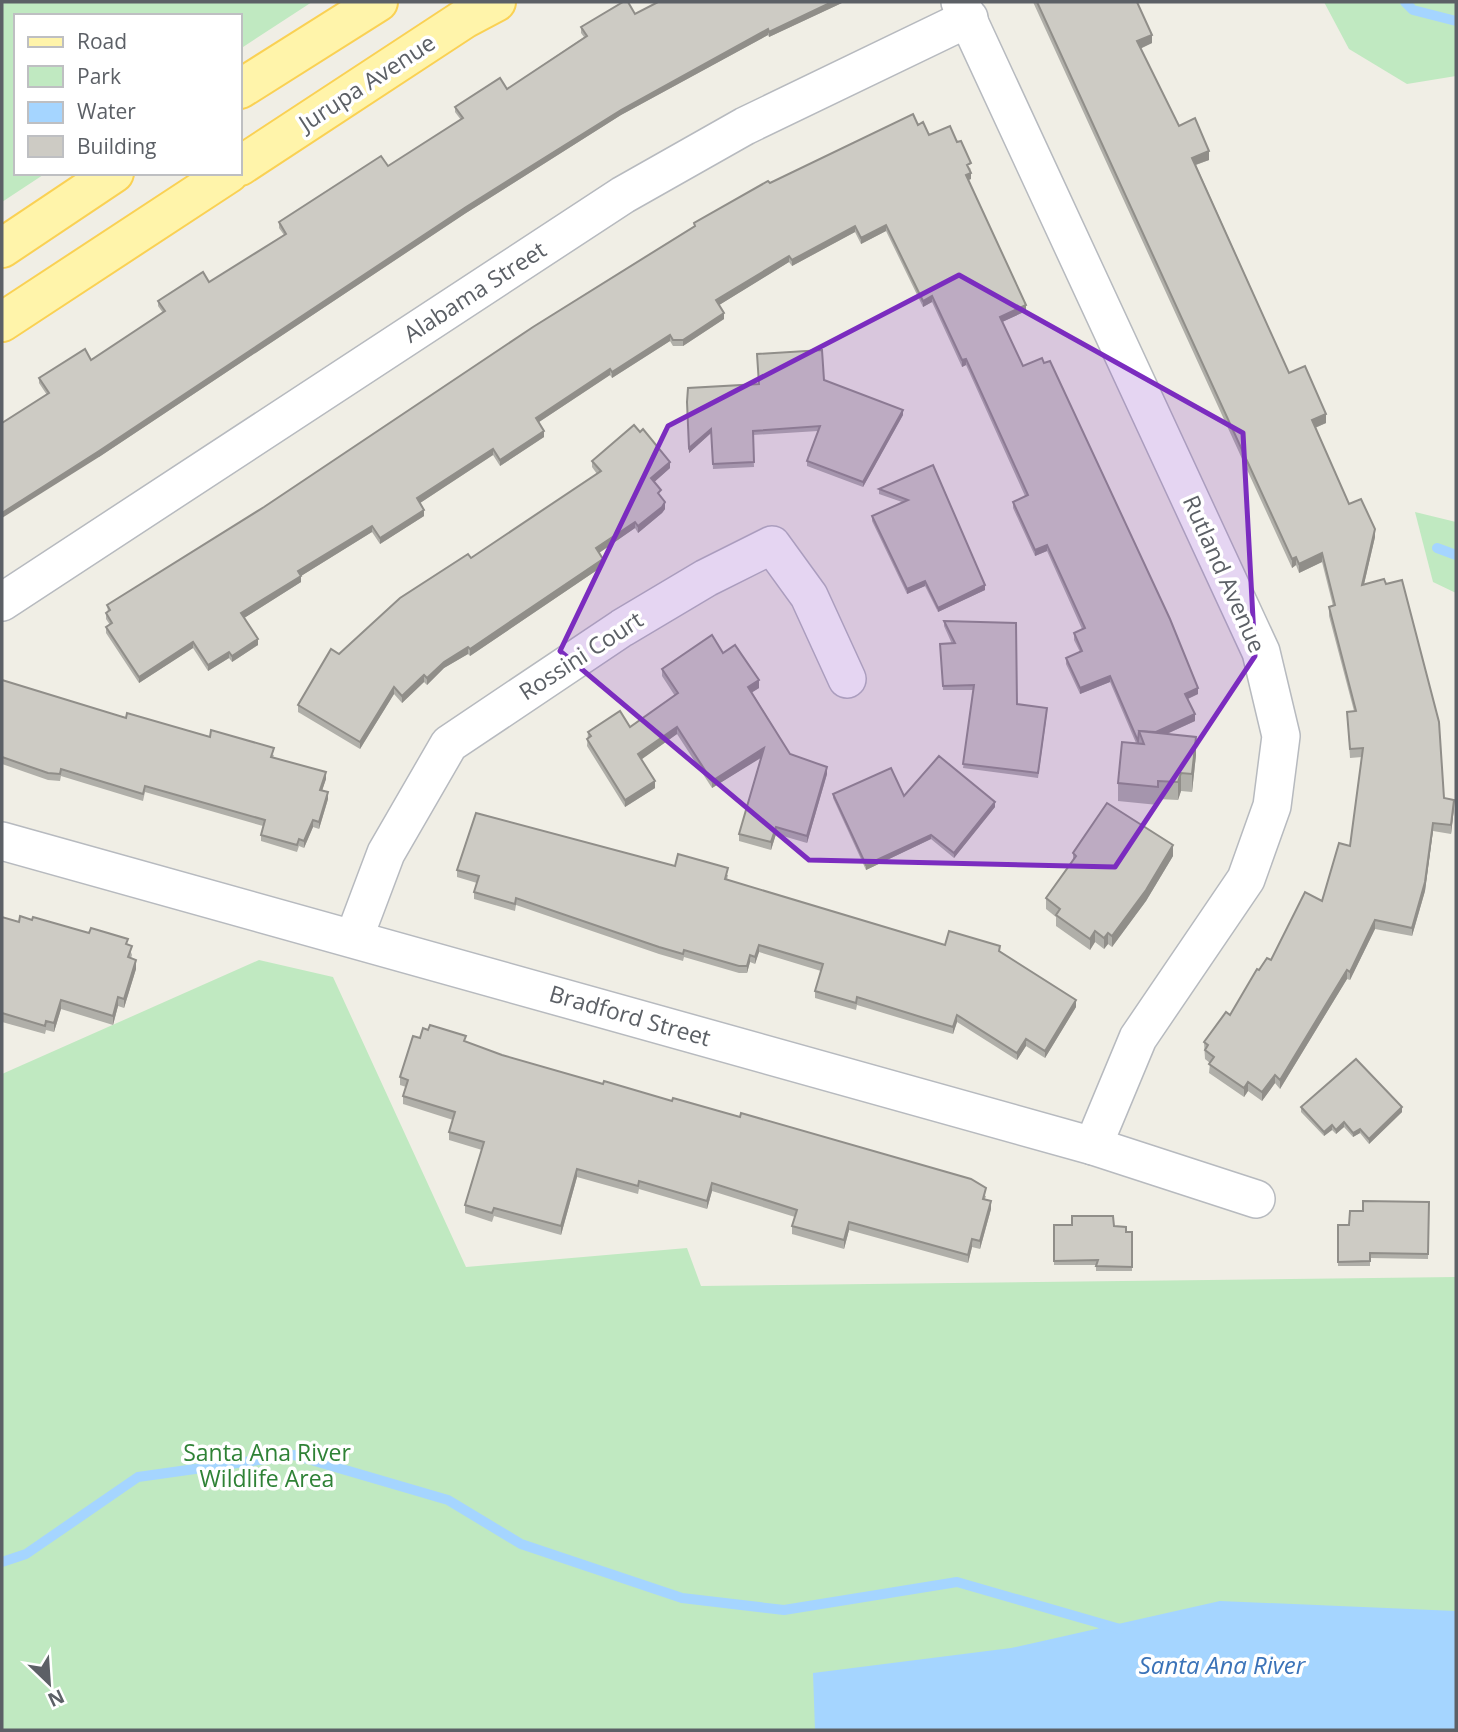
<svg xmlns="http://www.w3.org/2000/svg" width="1458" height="1732" font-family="'Open Sans',sans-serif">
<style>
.green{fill:#c0e9c1}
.water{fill:#a5d5ff}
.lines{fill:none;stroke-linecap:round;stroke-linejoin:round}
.stream{stroke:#a5d5ff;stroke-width:10}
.minor-casing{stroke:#b7babf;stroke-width:40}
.major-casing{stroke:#fad154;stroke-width:42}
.minor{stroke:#fff;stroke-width:37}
.major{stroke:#fff4aa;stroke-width:38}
.wall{fill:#b0afa9}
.shaded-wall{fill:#908e89}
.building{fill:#cdcbc4;stroke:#908e89;stroke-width:2}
.marked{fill:#7b2cbf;fill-opacity:0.2;stroke:#7b2cbf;stroke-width:5;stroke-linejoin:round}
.labels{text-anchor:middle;stroke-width:7;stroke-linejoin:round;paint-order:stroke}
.street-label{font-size:23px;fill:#5c6066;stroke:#fff}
.park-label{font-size:23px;fill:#2f8236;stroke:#fff}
.water-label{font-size:24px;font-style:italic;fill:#3b73b8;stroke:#fff}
</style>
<rect width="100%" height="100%" fill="#f0eee5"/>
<!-- green -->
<g class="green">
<path d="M 2,2 L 312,2 L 240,49 L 240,16 L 16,16 L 16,173 L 46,173 L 2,202 Z"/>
<path d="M 1324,2 L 1456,2 L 1456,76 L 1407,84 L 1349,49 Z"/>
<path d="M 1415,512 L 1456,522 L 1456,593 L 1433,582 Z"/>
<path d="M 259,960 L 333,977 L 466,1267 L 687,1248 L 701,1286 L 1456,1277 L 1456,1730 L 2,1730 L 2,1074 Z"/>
</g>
<!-- water -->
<path class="water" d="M 1220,1601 L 1456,1611 L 1456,1730 L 815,1730 L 813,1673 L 1011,1648 Z"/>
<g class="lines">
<!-- stream -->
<g class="stream">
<path d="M 1405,2 L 1413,10 L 1456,21"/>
<path d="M 1437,548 L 1456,555"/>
<path d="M 2,1562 L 26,1554 L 138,1477 L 294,1455 L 448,1500 L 521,1544 L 682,1598 L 784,1610 L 957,1582 L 1120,1629"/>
</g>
<defs>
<g id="minor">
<path d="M 960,2 L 1261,652 L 1281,736 L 1272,806 L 1246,879 L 1138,1038 L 1093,1146"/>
<path d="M 2,602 L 623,195 L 745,126 L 969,18"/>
<path d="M 2,841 L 1093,1146 L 1256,1199"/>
<path d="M 354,938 L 386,853 L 449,744 L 622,628 L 706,578 L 772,545 L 809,596 L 847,679"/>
</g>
<g id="major">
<path d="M 240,89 L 378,2"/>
<path d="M 240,166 L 464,19 L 496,2"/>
<path d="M 2,248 L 114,173"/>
<path d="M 2,322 L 229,173"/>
</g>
</defs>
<!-- minor casing -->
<use href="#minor" class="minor-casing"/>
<!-- major casing -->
<use href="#major" class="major-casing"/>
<!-- minor -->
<use href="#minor" class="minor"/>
<!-- major -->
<use href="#major" class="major"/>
</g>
<!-- wall -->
<g class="wall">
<path d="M 844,2 L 769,37 L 768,35 L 621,115 L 466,213 L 99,457 L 47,395 L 39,383 L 39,378 L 91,360 L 163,313 L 158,306 L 158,301 L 209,282 L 284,235 L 279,228 L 279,222 L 388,166 L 461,120 L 455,112 L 455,107 L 507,89 L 584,37 L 581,33 L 581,27 L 635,14 Z"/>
<path d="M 1033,2 L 1137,2 L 1152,43 L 1140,49 L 1179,126 L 1209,160 L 1196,165 L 1289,373 L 1326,423 L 1315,428 L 1349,504 L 1375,537 L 1364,584 L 1444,798 L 1454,808 L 1451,834 L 1433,831 L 1425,891 L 1412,936 L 1375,929 L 1350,980 L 1347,979 L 1280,1089 L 1275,1083 L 1262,1101 L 1248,1091 L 1244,1097 L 1209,1073 L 1210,1063 L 1205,1059 L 1204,1042 L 1230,1015 L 1259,970 L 1271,960 L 1322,901 L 1350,846 L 1362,757 L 1350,758 L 1347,712 L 1354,711 L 1329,616 L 1329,607 L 1333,606 L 1322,562 L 1299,573 L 1296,565 L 1292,568 Z"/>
<path d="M 918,125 L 929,135 L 971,169 L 970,170 L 971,179 L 968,180 L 1026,311 L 1002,322 L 1023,366 L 1198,694 L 1188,699 L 1195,721 L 1167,734 L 1196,755 L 1192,792 L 1181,791 L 1178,800 L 1158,799 L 1158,805 L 1118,801 L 1118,783 L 1136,743 L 1110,682 L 1080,694 L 1066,664 L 1066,658 L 1080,652 L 1074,640 L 1074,633 L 1082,629 L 1047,551 L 1035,556 L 1013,508 L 1013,502 L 1025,496 L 966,365 L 962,367 L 932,302 L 923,307 L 886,231 L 861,244 L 855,232 L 792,266 L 789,262 L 719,305 L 724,319 L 683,346 L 673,346 L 670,341 L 612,378 L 610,375 L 539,422 L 544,437 L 500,466 L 493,455 L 420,503 L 424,516 L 380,544 L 372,532 L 301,576 L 301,582 L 244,618 L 258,645 L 232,662 L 229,658 L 208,671 L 193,648 L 139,683 L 106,633 L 106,627 L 110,625 L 106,619 L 106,613 L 108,612 L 107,605 L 264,507 L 694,227 L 694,223 L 770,183 Z"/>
<path d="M 824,380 L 903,415 L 863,487 L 807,466 L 807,461 L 818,431 L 753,435 L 754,467 L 713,469 L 711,433 L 689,453 L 687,407 Z"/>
<path d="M 592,461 L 670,468 L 654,482 L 665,509 L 662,513 L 638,533 L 635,528 L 599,553 L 603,566 L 470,656 L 468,654 L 444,668 L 427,685 L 424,682 L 402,703 L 394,694 L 360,749 L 298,712 L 298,705 L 471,558 L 597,474 L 592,467 Z"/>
<path d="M 933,465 L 985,590 L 938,612 L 925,586 L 907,594 L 872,521 L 872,516 L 902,502 L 879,494 L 879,489 Z"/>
<path d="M 944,621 L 1017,704 L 1047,713 L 1038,778 L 963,768 L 974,690 L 943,690 L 940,644 L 952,644 L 944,626 Z"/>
<path d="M 723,653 L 759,688 L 752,692 L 790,754 L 827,774 L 807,843 L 776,834 L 771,850 L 739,841 L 739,834 L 761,757 L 712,788 L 677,734 L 641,759 L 655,788 L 625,807 L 587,746 L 588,732 L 630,727 L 675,696 L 662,676 L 662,669 Z"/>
<path d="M 2,680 L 126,718 L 210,737 L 274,755 L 273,757 L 326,779 L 322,790 L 328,799 L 319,829 L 313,827 L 304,848 L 299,846 L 297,852 L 261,841 L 261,835 L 263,826 L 145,792 L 143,801 L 61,776 L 60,781 L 48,780 L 2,764 Z"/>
<path d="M 833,794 L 904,796 L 995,807 L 954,858 L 931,839 L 866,870 L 833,798 Z"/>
<path d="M 1073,853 L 1173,856 L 1146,901 L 1112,947 L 1108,944 L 1104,949 L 1095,942 L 1090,950 L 1056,926 L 1056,917 L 1046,909 L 1046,898 L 1073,861 Z"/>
<path d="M 675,866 L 728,875 L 727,880 L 945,945 L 1000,951 L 1076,1007 L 1045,1058 L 1026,1046 L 1017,1060 L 957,1022 L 953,1034 L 857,1005 L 856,1010 L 815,998 L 815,991 L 821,971 L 759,952 L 755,964 L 750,962 L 747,973 L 739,973 L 684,957 L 683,961 L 659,954 L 516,905 L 515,911 L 474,899 L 474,892 L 477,883 L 457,877 L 457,870 Z"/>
<path d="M 2,917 L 19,922 L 32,920 L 128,944 L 132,955 L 131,958 L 136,969 L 124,1008 L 118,1006 L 113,1025 L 61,1009 L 54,1032 L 46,1030 L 45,1034 L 2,1022 Z"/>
<path d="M 420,1038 L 466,1042 L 502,1055 L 986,1196 L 985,1199 L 991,1209 L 980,1249 L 972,1247 L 968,1263 L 849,1230 L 844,1249 L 792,1234 L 792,1226 L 795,1217 L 712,1191 L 707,1209 L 639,1189 L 638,1194 L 577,1177 L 561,1235 L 494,1216 L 492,1222 L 465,1213 L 465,1205 L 482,1150 L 449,1140 L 449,1132 L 453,1120 L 403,1104 L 403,1096 L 406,1087 L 400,1085 L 400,1077 Z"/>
<path d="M 1301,1107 L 1402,1112 L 1369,1144 L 1360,1133 L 1353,1137 L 1344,1127 L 1336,1134 L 1332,1130 L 1324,1136 L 1301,1112 Z"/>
<path d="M 1429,1202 L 1428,1259 L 1370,1258 L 1370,1266 L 1338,1266 L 1338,1225 L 1349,1225 L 1363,1211 Z"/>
<path d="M 1054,1225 L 1114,1226 L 1126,1232 L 1132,1232 L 1132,1271 L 1096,1271 L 1096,1265 L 1054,1265 Z"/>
</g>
<!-- shaded-wall -->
<g class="shaded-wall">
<path d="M 832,2 L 844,2 L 769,37 L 769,32 Z"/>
<path d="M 768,29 L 768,35 L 621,115 L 466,213 L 99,457 L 2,518 L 2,513 L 466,207 L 621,110 Z"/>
<path d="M 1152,35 L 1152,43 L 1137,50 L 1137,41 Z"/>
<path d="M 1209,151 L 1209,160 L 1192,166 L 1192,158 Z"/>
<path d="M 971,173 L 971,179 L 966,181 L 966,175 Z"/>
<path d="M 886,225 L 886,231 L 861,244 L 861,238 Z"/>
<path d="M 855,226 L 855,232 L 792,266 L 792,260 Z"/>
<path d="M 789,256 L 789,262 L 716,307 L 716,300 Z"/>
<path d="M 932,296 L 932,302 L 923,307 L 923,301 Z"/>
<path d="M 1026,305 L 1026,311 L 1000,323 L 1000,317 Z"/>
<path d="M 724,313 L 724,319 L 683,346 L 683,340 Z"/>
<path d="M 670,335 L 670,341 L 612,378 L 612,372 Z"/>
<path d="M 966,359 L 966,365 L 962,367 L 962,360 Z"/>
<path d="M 610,369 L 610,375 L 536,424 L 536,418 Z"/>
<path d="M 903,410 L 903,415 L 863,487 L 863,482 Z"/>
<path d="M 1326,414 L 1326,423 L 1312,429 L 1312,420 Z"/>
<path d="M 711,429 L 711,433 L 689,453 L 689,448 Z"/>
<path d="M 544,431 L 544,437 L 500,466 L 500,460 Z"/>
<path d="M 493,449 L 493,455 L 417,505 L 417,498 Z"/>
<path d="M 670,462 L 670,468 L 651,485 L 651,478 Z"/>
<path d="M 665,502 L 665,509 L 662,513 L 638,533 L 638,526 Z"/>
<path d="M 424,510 L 424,516 L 380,544 L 380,538 Z"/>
<path d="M 635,522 L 635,528 L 596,555 L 596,548 Z"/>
<path d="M 372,526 L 372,532 L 301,576 L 301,582 L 241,620 L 241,613 L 298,571 Z"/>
<path d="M 1375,529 L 1375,537 L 1362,593 L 1362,585 Z"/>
<path d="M 1047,545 L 1047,551 L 1035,556 L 1035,550 Z"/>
<path d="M 1322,553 L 1322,562 L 1299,573 L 1299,564 Z"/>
<path d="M 1296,557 L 1296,565 L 1292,568 L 1292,559 Z"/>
<path d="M 603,559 L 603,566 L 470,656 L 470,649 Z"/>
<path d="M 925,581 L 925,586 L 907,594 L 907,589 Z"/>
<path d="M 985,585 L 985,590 L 938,612 L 938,608 Z"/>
<path d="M 258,639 L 258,645 L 232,662 L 232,656 Z"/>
<path d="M 193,642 L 193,648 L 139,683 L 139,677 Z"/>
<path d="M 468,647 L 468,654 L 444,668 L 427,685 L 427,678 L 444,662 Z"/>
<path d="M 229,652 L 229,658 L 208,671 L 208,665 Z"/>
<path d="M 424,675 L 424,682 L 402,703 L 402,696 Z"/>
<path d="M 1110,676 L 1110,682 L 1080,694 L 1080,688 Z"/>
<path d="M 759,680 L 759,688 L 748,695 L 748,687 Z"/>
<path d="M 394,687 L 394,694 L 360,749 L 360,742 Z"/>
<path d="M 1198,688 L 1198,694 L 1185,700 L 1185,694 Z"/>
<path d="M 1195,714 L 1195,721 L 1144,744 L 1142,739 Z"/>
<path d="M 677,727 L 677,734 L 638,762 L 638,754 Z"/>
<path d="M 1196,737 L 1196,755 L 1192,792 L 1192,774 Z"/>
<path d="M 764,748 L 764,756 L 712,788 L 712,781 Z"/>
<path d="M 827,767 L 827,774 L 807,843 L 807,836 Z"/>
<path d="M 326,772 L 326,779 L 320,797 L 320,790 Z"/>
<path d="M 1181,773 L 1181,791 L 1178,800 L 1178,782 Z"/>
<path d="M 655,781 L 655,788 L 625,807 L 625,800 Z"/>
<path d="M 328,792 L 328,799 L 319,829 L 319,822 Z"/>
<path d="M 1454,800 L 1454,808 L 1451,834 L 1451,825 Z"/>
<path d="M 995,802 L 995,807 L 954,858 L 954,853 Z"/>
<path d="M 313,820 L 313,827 L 304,848 L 304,841 Z"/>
<path d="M 1433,823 L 1433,831 L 1425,891 L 1412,936 L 1412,928 Z"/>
<path d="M 776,827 L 776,834 L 771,850 L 771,842 Z"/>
<path d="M 931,835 L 931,839 L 866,870 L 866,865 Z"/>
<path d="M 1173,845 L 1173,856 L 1146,901 L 1112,947 L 1112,936 Z"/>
<path d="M 1375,920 L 1375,929 L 1350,980 L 1350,972 Z"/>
<path d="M 1095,931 L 1095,942 L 1090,950 L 1090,939 Z"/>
<path d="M 1108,933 L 1108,944 L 1104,949 L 1104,938 Z"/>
<path d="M 759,945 L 759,952 L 755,964 L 755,957 Z"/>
<path d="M 750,955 L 750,962 L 747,973 L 747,966 Z"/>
<path d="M 136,960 L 136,969 L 124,1008 L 124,999 Z"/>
<path d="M 1347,970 L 1347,979 L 1280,1089 L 1280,1080 Z"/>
<path d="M 118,997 L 118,1006 L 113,1025 L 113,1016 Z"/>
<path d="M 61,1000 L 61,1009 L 54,1032 L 54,1023 Z"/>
<path d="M 1076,1000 L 1076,1007 L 1045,1058 L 1045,1051 Z"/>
<path d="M 957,1015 L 957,1022 L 953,1034 L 953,1027 Z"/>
<path d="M 1026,1039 L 1026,1046 L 1017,1060 L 1017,1053 Z"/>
<path d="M 1275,1075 L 1275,1083 L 1262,1101 L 1262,1092 Z"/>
<path d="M 1248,1082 L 1248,1091 L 1244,1097 L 1244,1088 Z"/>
<path d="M 1402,1107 L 1402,1112 L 1369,1144 L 1369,1139 Z"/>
<path d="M 1344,1122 L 1344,1127 L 1336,1134 L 1336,1130 Z"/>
<path d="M 1332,1125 L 1332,1130 L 1324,1136 L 1324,1132 Z"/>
<path d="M 1360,1129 L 1360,1133 L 1353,1137 L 1353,1133 Z"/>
<path d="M 577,1169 L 577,1177 L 561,1235 L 561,1226 Z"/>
<path d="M 712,1183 L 712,1191 L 707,1209 L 707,1201 Z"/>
<path d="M 991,1201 L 991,1209 L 980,1249 L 980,1241 Z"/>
<path d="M 849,1222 L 849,1230 L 844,1249 L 844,1240 Z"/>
<path d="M 972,1239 L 972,1247 L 968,1263 L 968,1255 Z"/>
</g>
<!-- building -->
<g class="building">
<path d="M 623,2 L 628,2 L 635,14 L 658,2 L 832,2 L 769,32 L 768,29 L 621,110 L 466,207 L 99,451 L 2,513 L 2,423 L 49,393 L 39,378 L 85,349 L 91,360 L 165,311 L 158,301 L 203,272 L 209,282 L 286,234 L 279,222 L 381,156 L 388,166 L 463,118 L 455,107 L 500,78 L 507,89 L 587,36 L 581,27 Z"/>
<path d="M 1037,2 L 1137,2 L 1152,35 L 1137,41 L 1179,126 L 1195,118 L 1209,151 L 1192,158 L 1289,373 L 1305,366 L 1326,414 L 1312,420 L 1349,504 L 1361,499 L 1375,529 L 1362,585 L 1384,579 L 1386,584 L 1402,580 L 1439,722 L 1444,798 L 1454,800 L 1451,825 L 1433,823 L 1425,882 L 1412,928 L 1375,920 L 1350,972 L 1347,970 L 1280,1080 L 1275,1075 L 1262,1092 L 1248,1082 L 1244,1088 L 1209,1064 L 1214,1057 L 1205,1050 L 1208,1045 L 1204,1042 L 1226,1012 L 1230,1015 L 1257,969 L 1259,970 L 1267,958 L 1271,960 L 1305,892 L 1322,901 L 1339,843 L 1350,846 L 1363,748 L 1350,749 L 1347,712 L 1356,711 L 1329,607 L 1335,605 L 1322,553 L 1299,564 L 1296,557 L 1292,559 Z"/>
<path d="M 913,114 L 918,125 L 923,122 L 929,135 L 950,126 L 957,142 L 961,141 L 971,163 L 967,165 L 971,173 L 966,175 L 1026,305 L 1000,317 L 1023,366 L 1042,358 L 1044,363 L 1050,361 L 1170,619 L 1198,688 L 1185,694 L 1195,714 L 1156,732 L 1139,731 L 1138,741 L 1110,676 L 1080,688 L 1066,658 L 1082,651 L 1074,633 L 1085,628 L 1047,545 L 1035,550 L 1013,502 L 1028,495 L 966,359 L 962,360 L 932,296 L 923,301 L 886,225 L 861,238 L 855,226 L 792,260 L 789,256 L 716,300 L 724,313 L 683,340 L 673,340 L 670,335 L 612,372 L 610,369 L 536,418 L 544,431 L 500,460 L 493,449 L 417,498 L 424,510 L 380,538 L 372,526 L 298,571 L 301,576 L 241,613 L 258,639 L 232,656 L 229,652 L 208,665 L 193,642 L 139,677 L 106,627 L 112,623 L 106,613 L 110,610 L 107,605 L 264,507 L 533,327 L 695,226 L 694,223 L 768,181 L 770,183 Z"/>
<path d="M 822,350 L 824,380 L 903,410 L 863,482 L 807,461 L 820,426 L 753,431 L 754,462 L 713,464 L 711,429 L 689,448 L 687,402 L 688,388 L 759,384 L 757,354 Z"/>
<path d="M 634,425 L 640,432 L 643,429 L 670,462 L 651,478 L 661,490 L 658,493 L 665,502 L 662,507 L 638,526 L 635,522 L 596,548 L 603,559 L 470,649 L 468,647 L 444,662 L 427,678 L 424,675 L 402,696 L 394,687 L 360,742 L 298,705 L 331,649 L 339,654 L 400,598 L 468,554 L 471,558 L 601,471 L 592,461 Z"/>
<path d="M 933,465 L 985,585 L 938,608 L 925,581 L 907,589 L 872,516 L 908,500 L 879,489 Z"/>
<path d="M 944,621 L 1016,623 L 1017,704 L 1047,708 L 1038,773 L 963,764 L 974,685 L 943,686 L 940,644 L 955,643 Z"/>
<path d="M 712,635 L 723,653 L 735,645 L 759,680 L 748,687 L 790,754 L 827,767 L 807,836 L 776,827 L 771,842 L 739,834 L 764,748 L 712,781 L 677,727 L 638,754 L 655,781 L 625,800 L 587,739 L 591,736 L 588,732 L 620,711 L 630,727 L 678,693 L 662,669 Z"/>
<path d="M 2,680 L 126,718 L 127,713 L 210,737 L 211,730 L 274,748 L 271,757 L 326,772 L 320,790 L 328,792 L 319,822 L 313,820 L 304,841 L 299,839 L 297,845 L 261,835 L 265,820 L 145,786 L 143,794 L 61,769 L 60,774 L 48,773 L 2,757 Z"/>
<path d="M 1139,731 L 1196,737 L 1192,774 L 1181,773 L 1178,782 L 1158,781 L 1158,787 L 1118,783 L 1122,742 L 1144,744 Z"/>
<path d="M 939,756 L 995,802 L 954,853 L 931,835 L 866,865 L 833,794 L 891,768 L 904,796 Z"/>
<path d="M 1107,803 L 1173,845 L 1146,890 L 1112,936 L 1108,933 L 1104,938 L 1095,931 L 1090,939 L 1056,915 L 1060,909 L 1046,898 L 1076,856 L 1073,853 Z"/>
<path d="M 476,813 L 675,866 L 678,854 L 728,868 L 725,879 L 945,945 L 949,931 L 1000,946 L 999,951 L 1076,1000 L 1045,1051 L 1026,1039 L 1017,1053 L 957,1015 L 953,1027 L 857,997 L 856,1003 L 815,991 L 823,964 L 759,945 L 755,957 L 750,955 L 747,966 L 739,966 L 684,950 L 683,954 L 659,947 L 516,898 L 515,904 L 474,892 L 479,876 L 457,870 Z"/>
<path d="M 20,916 L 32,920 L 33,917 L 89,933 L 91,928 L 128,939 L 126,944 L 132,946 L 128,957 L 136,960 L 124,999 L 118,997 L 113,1016 L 61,1000 L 54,1023 L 46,1021 L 45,1026 L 2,1013 L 2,917 L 19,922 Z"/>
<path d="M 430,1025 L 466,1036 L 464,1041 L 502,1055 L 603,1084 L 604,1081 L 672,1101 L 673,1098 L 740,1117 L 741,1113 L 971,1179 L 986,1188 L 983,1199 L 991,1201 L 980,1241 L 972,1239 L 968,1255 L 849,1222 L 844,1240 L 792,1226 L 797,1210 L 712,1183 L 707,1201 L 639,1181 L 638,1186 L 577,1169 L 561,1226 L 494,1208 L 492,1213 L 465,1205 L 484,1142 L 449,1132 L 455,1112 L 403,1096 L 408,1080 L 400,1077 L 413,1036 L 420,1038 L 423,1028 L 428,1030 Z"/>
<path d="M 1356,1059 L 1402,1107 L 1369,1139 L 1360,1129 L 1353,1133 L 1344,1122 L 1336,1130 L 1332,1125 L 1324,1132 L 1301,1107 Z"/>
<path d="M 1363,1201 L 1429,1202 L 1428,1254 L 1370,1253 L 1370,1261 L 1338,1262 L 1338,1225 L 1349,1225 L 1350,1211 L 1363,1211 Z"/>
<path d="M 1072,1216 L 1113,1216 L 1114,1226 L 1126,1227 L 1126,1232 L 1132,1232 L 1132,1267 L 1096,1266 L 1098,1260 L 1054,1261 L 1054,1225 L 1072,1225 Z"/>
</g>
<!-- marked area -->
<path class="marked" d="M 959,275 L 1243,433 L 1255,656 L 1115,867 L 809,860 L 560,651 L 668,426 Z"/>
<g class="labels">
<!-- street labels -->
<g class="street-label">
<text transform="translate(367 83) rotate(-33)" y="8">Jurupa Avenue</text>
<text transform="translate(475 292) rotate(-33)" y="8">Alabama Street</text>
<text transform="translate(1224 574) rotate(66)" y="8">Rutland Avenue</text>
<text transform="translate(581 656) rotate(-33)" y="8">Rossini Court</text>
<text transform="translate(630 1016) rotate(16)" y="8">Bradford Street</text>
</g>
<!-- park labels -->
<g class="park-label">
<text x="267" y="1461">Santa Ana River<tspan x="267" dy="26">Wildlife Area</tspan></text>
</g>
<!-- water labels -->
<g class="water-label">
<text x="1222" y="1674">Santa Ana River</text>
</g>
</g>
<!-- border -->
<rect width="1458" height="1732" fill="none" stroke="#5c6066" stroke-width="7"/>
<!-- legend -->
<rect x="14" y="14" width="228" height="161" fill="#ffffff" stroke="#bebfc2" stroke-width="2"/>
<rect x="28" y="37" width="35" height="10" fill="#fff4aa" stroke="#bebfc2" stroke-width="2"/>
<text x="77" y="49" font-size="21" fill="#5c6066">Road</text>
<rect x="28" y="66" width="35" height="21" fill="#c0e9c1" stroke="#bebfc2" stroke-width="2"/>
<text x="77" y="84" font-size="21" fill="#5c6066">Park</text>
<rect x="28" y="102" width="35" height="21" fill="#a5d5ff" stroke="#bebfc2" stroke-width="2"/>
<text x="77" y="119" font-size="21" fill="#5c6066">Water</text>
<rect x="28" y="136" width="35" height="21" fill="#cdcbc4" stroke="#bebfc2" stroke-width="2"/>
<text x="77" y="154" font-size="21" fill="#5c6066">Building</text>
<!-- north arrow -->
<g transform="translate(49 1683) rotate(155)" stroke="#ffffff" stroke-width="5" paint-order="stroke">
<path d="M0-5L12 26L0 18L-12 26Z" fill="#5c6066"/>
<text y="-10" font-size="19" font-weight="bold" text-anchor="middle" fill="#5c6066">N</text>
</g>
</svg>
